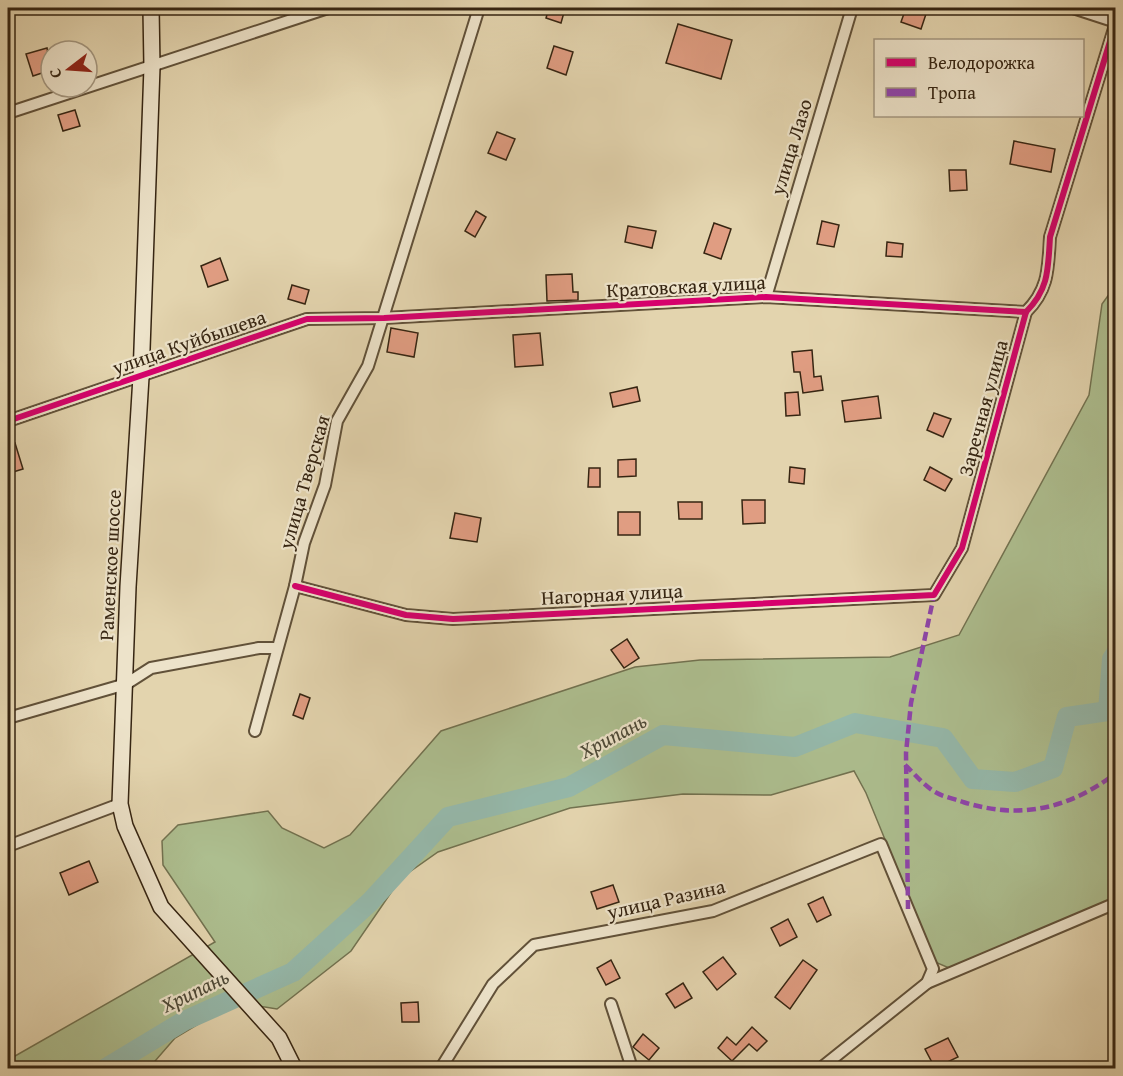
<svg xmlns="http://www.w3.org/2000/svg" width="1123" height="1076" viewBox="0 0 1123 1076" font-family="'Gentium Book Plus',serif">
<rect width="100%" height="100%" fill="#e3d4ae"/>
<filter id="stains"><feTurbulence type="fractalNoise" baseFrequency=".00333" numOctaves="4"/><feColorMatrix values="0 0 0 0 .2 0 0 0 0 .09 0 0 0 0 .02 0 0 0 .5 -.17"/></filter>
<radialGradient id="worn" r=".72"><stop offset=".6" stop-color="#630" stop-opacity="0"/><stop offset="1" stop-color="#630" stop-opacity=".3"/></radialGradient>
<polygon fill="#adbe8f" stroke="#727250" stroke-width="1.5" points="1115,286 1115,899 949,968 935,962 866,793 854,771 771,795 683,794 570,808 438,852 401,878 351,951 277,1009 235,1002 175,1038 149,1068 8,1068 8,1060 215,942 163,865 162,841 178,825 268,811 282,828 324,848 350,835 441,731 635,667 700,660 890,657 959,635 1089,395 1102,304"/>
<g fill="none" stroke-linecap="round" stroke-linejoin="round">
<polyline stroke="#95b8aa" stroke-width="20" points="106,1068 184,1021 293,972 370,902 448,817 569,787 663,735 795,747 855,723 943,738 973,779 1015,782 1053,768 1067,717 1108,711 1112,659 1116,653"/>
</g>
<g fill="#e09d82" stroke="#362512" stroke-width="1.5">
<polygon points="549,8 565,9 561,23 546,18"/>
<polygon points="906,8 928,8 921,29 901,22"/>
<polygon points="678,24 732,40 721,79 666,63"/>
<polygon points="554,46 573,52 566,75 547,68"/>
<polygon points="47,48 51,70 33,76 26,54"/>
<polygon points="75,110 80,126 63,131 58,115"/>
<polygon points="497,132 515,139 506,160 488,153"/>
<polygon points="1014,141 1055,149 1051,172 1010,164"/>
<polygon points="949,170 966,170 967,190 950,191"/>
<polygon points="476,211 486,217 475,237 465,231"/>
<polygon points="822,221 839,225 834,247 817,244"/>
<polygon points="714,223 731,229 721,259 704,253"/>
<polygon points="628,226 656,231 652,248 625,242"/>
<polygon points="887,242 903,244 902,257 886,256"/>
<polygon points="220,258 228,280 208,287 201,266"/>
<polygon points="572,274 573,292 578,292 578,300 547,301 546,275"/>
<polygon points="292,285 309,290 305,304 288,299"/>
<polygon points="391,328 418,333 414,357 387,352"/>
<polygon points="540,333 543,365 515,367 513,335"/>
<polygon points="812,350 814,377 821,376 823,390 803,393 800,372 794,372 792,352"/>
<polygon points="637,387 640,401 613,407 610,393"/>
<polygon points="798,392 800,415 786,416 785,393"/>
<polygon points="878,396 881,418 845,422 842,401"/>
<polygon points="934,413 951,419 943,437 927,430"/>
<polygon points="15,443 23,469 13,472 8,445"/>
<polygon points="636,459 636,476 618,477 618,460"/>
<polygon points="790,467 805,469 804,484 789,482"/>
<polygon points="930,467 952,479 945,491 924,480"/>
<polygon points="589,468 600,468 600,487 588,487"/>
<polygon points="742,500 765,500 765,523 743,524"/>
<polygon points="678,502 702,502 702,519 679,519"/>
<rect x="618" y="512" width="22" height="23"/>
<polygon points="455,513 481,518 477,542 450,538"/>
<polygon points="627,639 639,658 624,668 611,650"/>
<polygon points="300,694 310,698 303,719 293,715"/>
<polygon points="89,861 98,882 69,895 60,873"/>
<polygon points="613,885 619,902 597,909 591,892"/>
<polygon points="823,897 831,915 817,922 808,904"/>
<polygon points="788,919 797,937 780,946 771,928"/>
<polygon points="723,957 736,974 717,990 703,972"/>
<polygon points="611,960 620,978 606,985 597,968"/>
<polygon points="803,960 817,970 790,1009 775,997"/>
<polygon points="683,983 692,998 675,1008 666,994"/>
<polygon points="418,1002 419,1022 402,1022 401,1003"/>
<polygon points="752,1027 767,1041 757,1051 749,1044 732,1061 718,1048 727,1037 736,1045"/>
<polygon points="643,1034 659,1048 649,1060 633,1047"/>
<polygon points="948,1038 958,1057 935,1068 925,1049"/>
</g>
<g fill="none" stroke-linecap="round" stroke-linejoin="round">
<defs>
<g id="minor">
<polyline points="1073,8 1116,22"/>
<polyline points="8,113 328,8"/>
<polyline points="766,297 852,8"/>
<polyline points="8,421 307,319 384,318 766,297 1026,312"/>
<path d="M295 586 406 615 453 619 934 595 962 548 1026 312C1049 289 1048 269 1050 237L1116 22"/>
<polyline points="8,718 126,684 151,668 259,648 277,648"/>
<polyline points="255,731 295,586 304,543 325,485 337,421 368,366 479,8"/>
<polyline points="8,846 120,804"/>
<polyline points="927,983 1116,903"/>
<polyline points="611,1004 632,1068"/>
<polyline points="441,1068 493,984 534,945 713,911 881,844 933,969 927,983 821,1068"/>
</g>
<polyline id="secondary" points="151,8 152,67 141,377 128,587 120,804 125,826 161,907 279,1038 294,1068"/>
</defs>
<use href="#minor" stroke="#615139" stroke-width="14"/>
<use href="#secondary" stroke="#362512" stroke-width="18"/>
<use href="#minor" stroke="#ede3ca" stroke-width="10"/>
<use href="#secondary" stroke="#ede3ca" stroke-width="15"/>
<g stroke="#8e44ad" stroke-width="4.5" stroke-dasharray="9 4.5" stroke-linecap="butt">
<path d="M905 765C915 774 925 787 937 793 944 797 955 799 963 802 1020 820 1069 809 1116 773"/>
<polyline points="908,909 906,753 911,703 934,595"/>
</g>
<defs>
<g id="cycleway">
<polyline points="8,421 307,319 384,318 766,297 1026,312"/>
<path d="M295 586 406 615 453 619 934 595 962 548 1026 312C1049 289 1048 269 1050 237L1116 22"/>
</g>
</defs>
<use href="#cycleway" stroke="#ede3ca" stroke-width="10"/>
<use href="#cycleway" stroke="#d6006c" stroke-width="6"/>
</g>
<g text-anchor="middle" stroke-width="4.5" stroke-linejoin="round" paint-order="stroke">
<g font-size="20" fill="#362512" stroke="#ede3ca">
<text transform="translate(791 147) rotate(-73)" y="7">улица Лазо</text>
<text transform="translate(686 286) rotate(-3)" y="7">Кратовская улица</text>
<text transform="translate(189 342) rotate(-19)" y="7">улица Куйбышева</text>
<text transform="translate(983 408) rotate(-75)" y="7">Заречная улица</text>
<text transform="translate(304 482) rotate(-74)" y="7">улица Тверская</text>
<text transform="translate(110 565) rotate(-87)" y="7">Раменское шоссе</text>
<text transform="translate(612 594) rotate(-3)" y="7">Нагорная улица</text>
<text transform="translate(666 899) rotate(-13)" y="7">улица Разина</text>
</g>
<g font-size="21" font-style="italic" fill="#4e4a38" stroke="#ede3ca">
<text transform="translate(613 736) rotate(-28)" y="7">Хрипань</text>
<text transform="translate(195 991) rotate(-26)" y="7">Хрипань</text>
</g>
</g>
<rect width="1123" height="1076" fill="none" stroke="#e3d4ae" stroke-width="30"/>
<rect x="9" y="9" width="1105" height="1058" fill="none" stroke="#362512" stroke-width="3"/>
<rect x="15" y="15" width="1093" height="1046" fill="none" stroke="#362512" stroke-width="1.5"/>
<rect x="874" y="39" width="210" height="78" fill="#ede3ca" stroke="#a49780" stroke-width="1.5"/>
<rect x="886" y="58" width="30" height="9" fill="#d6006c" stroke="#a49780" stroke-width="1.5"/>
<text x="928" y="69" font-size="18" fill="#362512">Велодорожка</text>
<rect x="886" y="88" width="30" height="9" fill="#8e44ad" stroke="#a49780" stroke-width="1.5"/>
<text x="928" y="99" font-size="18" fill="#362512">Тропа</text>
<g transform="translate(69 69) rotate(253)"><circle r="28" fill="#ede3ca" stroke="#a49780" stroke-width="1.5"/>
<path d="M0-4.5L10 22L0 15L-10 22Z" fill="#8f2418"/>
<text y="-9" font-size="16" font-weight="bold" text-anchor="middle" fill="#362512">С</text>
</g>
<rect width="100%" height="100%" filter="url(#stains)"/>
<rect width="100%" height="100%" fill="url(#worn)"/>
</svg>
